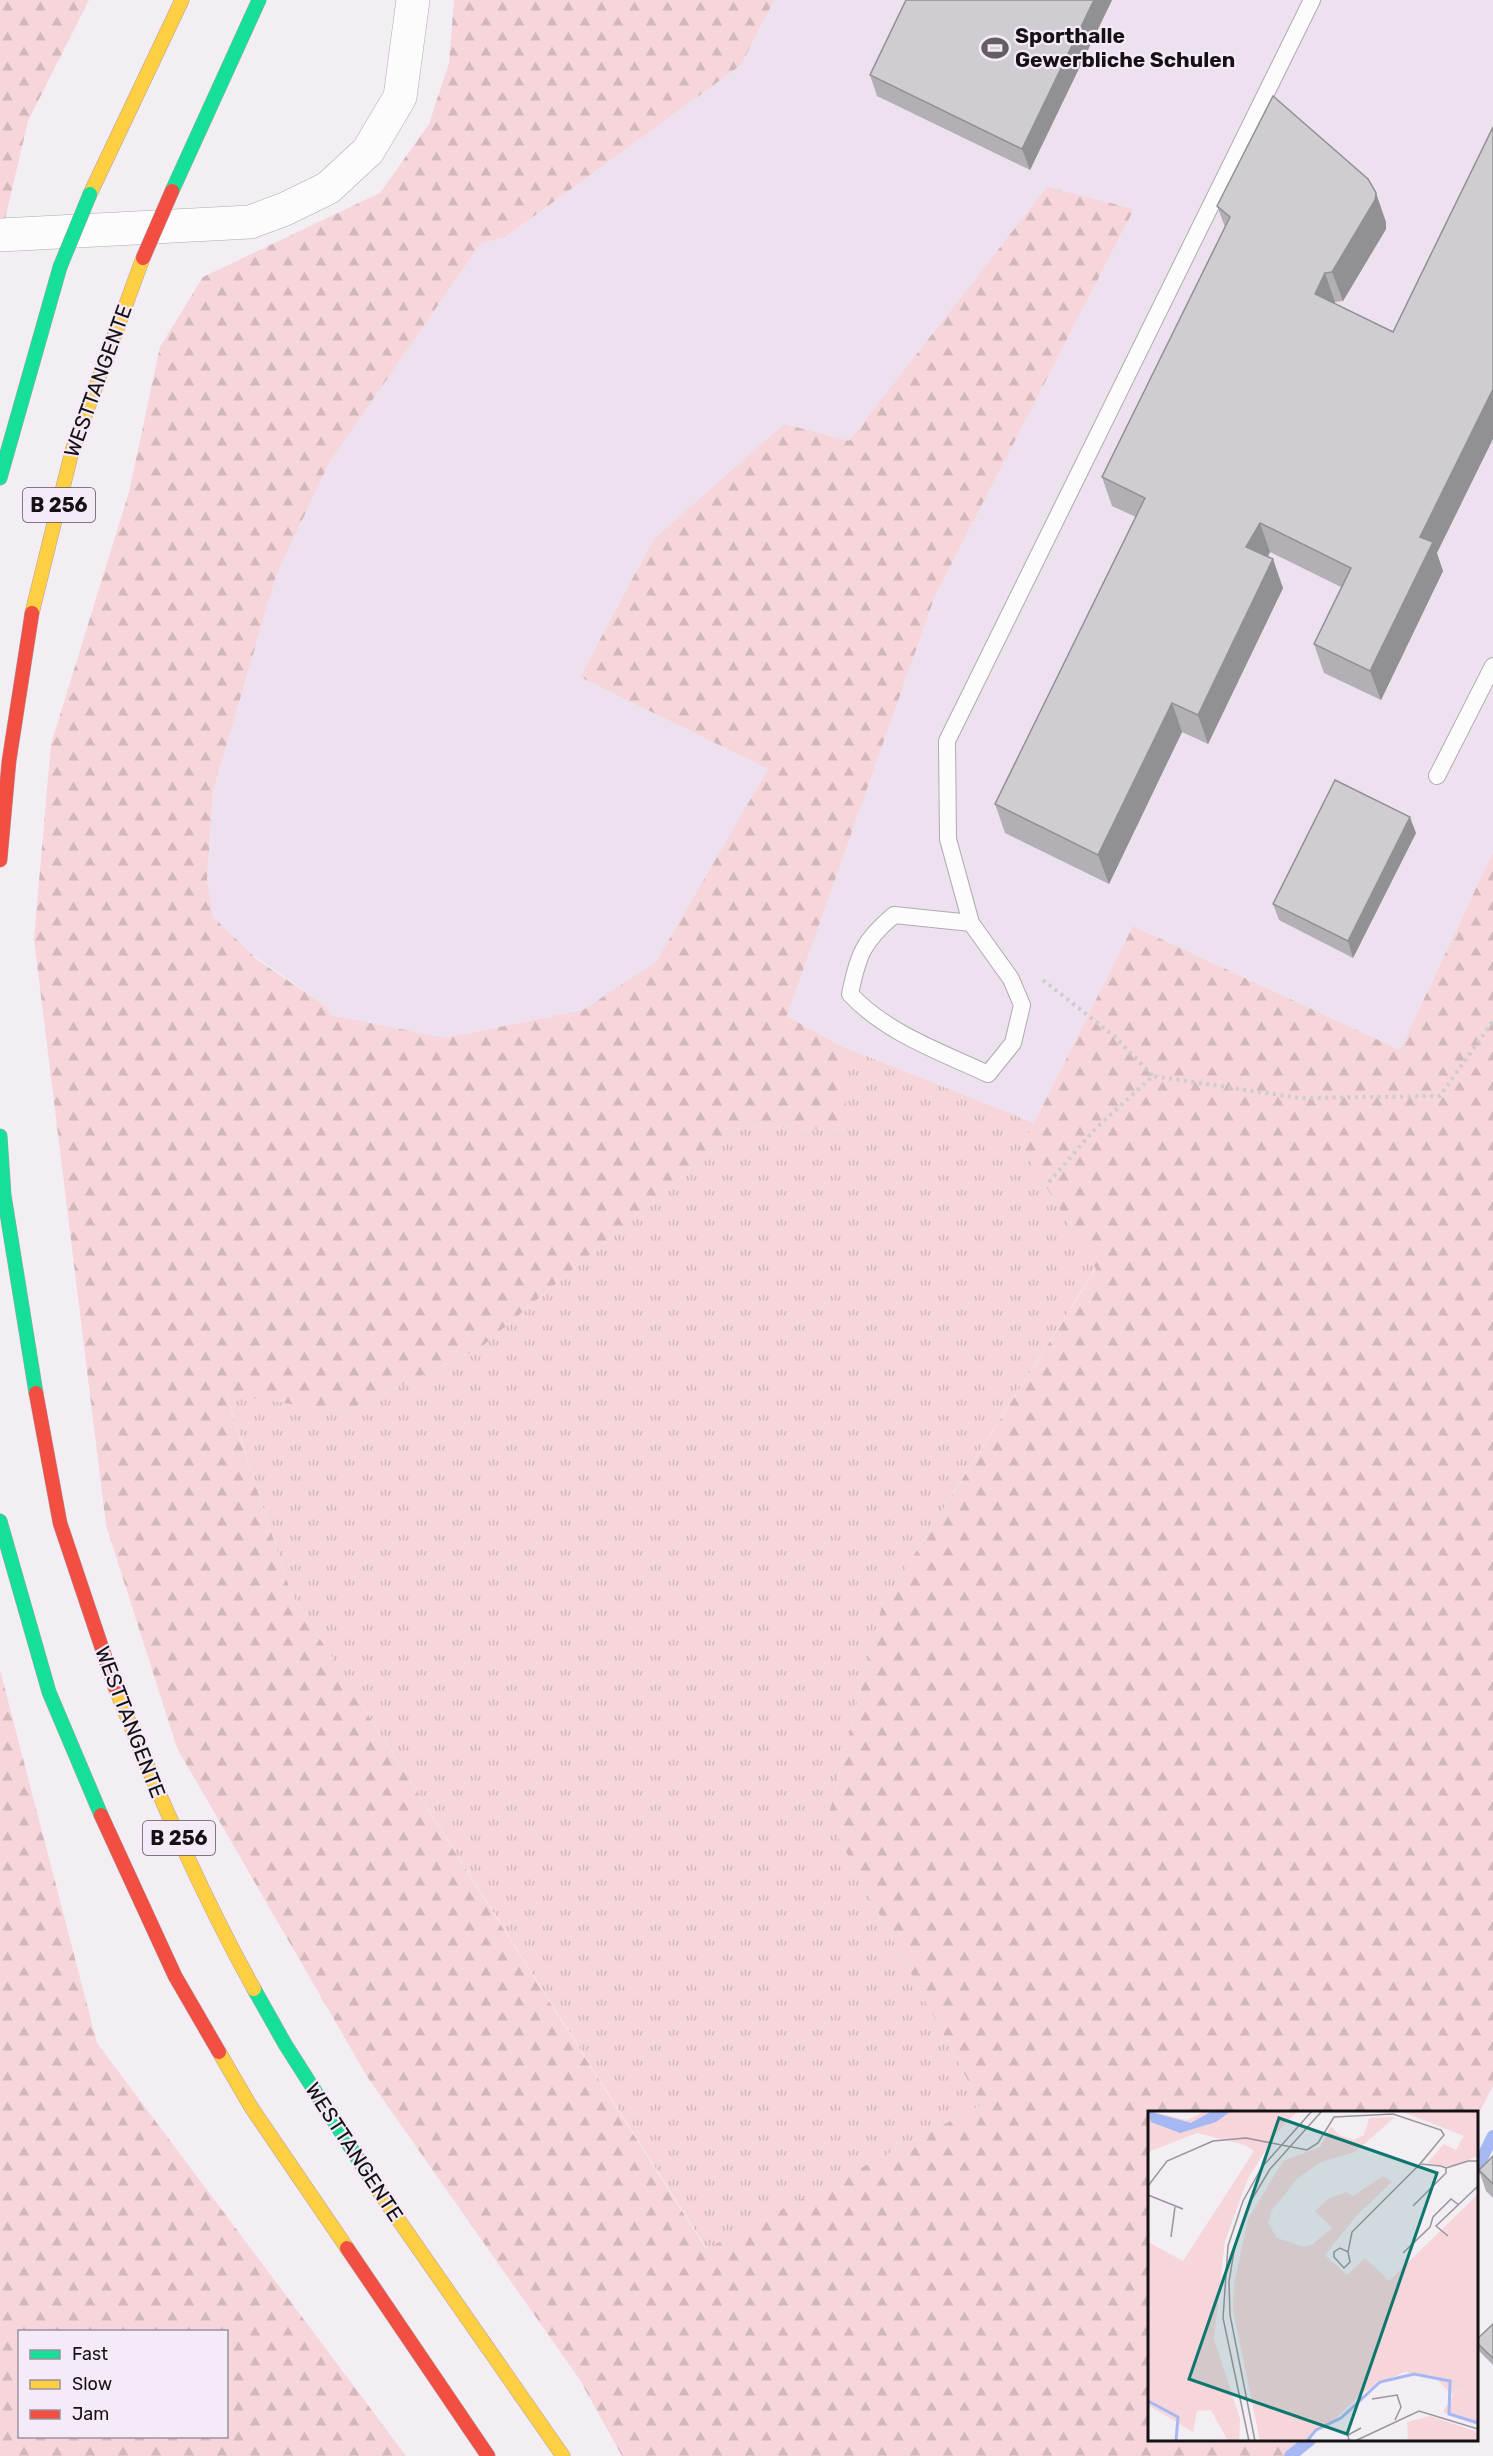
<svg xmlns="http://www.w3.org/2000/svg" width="1493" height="2456" viewBox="0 0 1493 2456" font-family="Rubik,sans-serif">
<defs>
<pattern id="grass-tufts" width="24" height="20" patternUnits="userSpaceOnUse" patternTransform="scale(1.5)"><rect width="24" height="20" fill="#f6d6db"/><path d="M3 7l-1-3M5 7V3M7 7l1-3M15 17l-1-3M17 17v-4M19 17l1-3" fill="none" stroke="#d2b7bb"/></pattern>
<pattern id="forest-firs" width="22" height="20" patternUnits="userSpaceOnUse" patternTransform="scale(1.5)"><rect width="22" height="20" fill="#f6d6db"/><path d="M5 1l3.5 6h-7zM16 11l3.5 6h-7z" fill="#d2b7bb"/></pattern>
</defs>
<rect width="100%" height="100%" fill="#f3edf4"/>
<polygon fill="#ede1ef" points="774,0 1493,0 1493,852 1400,1050 1133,926 1034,1123 841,1046 787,1016 935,596 1134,209 1047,188 849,441 653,540 580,677 768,769 656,963 583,1010 445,1038 331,1015 327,1007 238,944 213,917 207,879 213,791 276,576 329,463 481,243 504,238 741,65"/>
<polygon fill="url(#grass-tufts)" points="841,1046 1034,1123 1022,1147 1096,1268 882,1605 828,1818 981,2105 707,2249 291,1593 226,1393 343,1412 479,1349 741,1126 847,1130"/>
<g fill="url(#forest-firs)" fill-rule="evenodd">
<polygon points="0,0 89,0 28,121 0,241"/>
<polygon points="454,0 774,0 741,65 504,238 481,243 329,463 276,576 213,791 207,879 213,917 259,961 327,1007 331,1015 445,1038 583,1010 656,962 768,769 580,677 653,540 784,424 849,441 1047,187 1134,209 935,596 787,1016 841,1046 848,1130 741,1126 479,1349 343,1412 226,1394 291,1593 706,2249 981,2105 828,1818 882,1605 1096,1269 1022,1147 1133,926 1400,1050 1493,852 1493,2086 1477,2117 1476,2112 1150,2112 1150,2440 1309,2440 1301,2456 622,2456 580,2380 368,2078 177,1748 106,1525 34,939 51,744 129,492 160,347 203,277 380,193 429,124 449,63"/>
<path d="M0 1670 97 2043 406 2456H0ZM20 2332H226V2436H20Z"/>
</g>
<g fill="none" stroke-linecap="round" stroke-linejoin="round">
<g stroke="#a5b8f3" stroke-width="12">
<polyline points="1476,2170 1493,2136"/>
<polyline points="1290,2456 1310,2440"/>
</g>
<defs>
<g id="lane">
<polyline points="1437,776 1493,666"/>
<path d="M971 923 894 915C863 941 858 955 850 994 886 1033 941 1052 988 1074L1013 1043 1022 1005 1011 979 971 923 948 839 947 741 1312 0"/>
</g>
<polyline id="street" points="0,235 250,222 285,209 328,188 368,151 400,97 413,0"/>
<g id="fast">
<polyline points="172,191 259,0"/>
<polyline points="0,478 60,267"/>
<polyline points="0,1136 4,1195 36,1393"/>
<polyline points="0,1521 49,1692 101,1815"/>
<polyline points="254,1989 285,2044 377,2189"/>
</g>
<g id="slow">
<polyline points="90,194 182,0"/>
<polyline points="32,613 72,451 143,258"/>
<path d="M115 1687C156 1790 200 1892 254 1989"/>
<polyline points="219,2052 251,2107 347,2248"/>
<polyline points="377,2189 563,2456"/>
</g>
<g id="jam">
<polyline points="0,860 9,761 32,613"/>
<polyline points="36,1393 60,1523 115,1687"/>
<polyline points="101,1815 175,1976 219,2052"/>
<polyline points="347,2248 488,2456"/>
</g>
</defs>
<use href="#lane" stroke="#afaaaf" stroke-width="18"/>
<use href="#street" stroke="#afaaaf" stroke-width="34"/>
<use href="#fast" stroke="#ad9fa8" stroke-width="15"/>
<use href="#slow" stroke="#ad9fa8" stroke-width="15"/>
<use href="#jam" stroke="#ad9fa8" stroke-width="15"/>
<g stroke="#cecccf" stroke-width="4" stroke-dasharray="3 4.5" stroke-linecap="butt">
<polyline points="1043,980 1114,1036 1153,1076"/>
<polyline points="1049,1182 1096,1128 1153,1076 1300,1098 1440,1096 1493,1021"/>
</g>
<use href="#lane" stroke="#fdfcfd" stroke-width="16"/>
<use href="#street" stroke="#fdfcfd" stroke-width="33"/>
<use href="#fast" stroke="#16e098" stroke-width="14"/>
<use href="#slow" stroke="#ffcf43" stroke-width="14"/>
<use href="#jam" stroke="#f24e42" stroke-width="14"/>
<defs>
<polyline id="fast-bridge" points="60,267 90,194"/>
<polyline id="jam-bridge" points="143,258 172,191"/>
</defs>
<use href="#fast-bridge" stroke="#ad9fa8" stroke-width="15" stroke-linecap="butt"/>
<use href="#jam-bridge" stroke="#ad9fa8" stroke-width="15" stroke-linecap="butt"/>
<use href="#fast-bridge" stroke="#16e098" stroke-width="14"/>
<use href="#jam-bridge" stroke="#f24e42" stroke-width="14"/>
</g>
<g fill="#b2b0b5">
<polygon points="906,0 1112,0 1030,170 877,96 870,75"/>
<polygon points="1217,206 1386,222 1386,229 1343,301 1335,302 1335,303 1443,571 1381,700 1324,673 1314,644 1341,587 1270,552 1268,557 1283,588 1208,744 1182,732 1109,884 1005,833 995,804 1136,517 1112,506 1102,477 1225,227"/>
<polygon points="1416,833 1353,958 1279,920 1273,904"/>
<polygon points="1493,2156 1493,2198 1486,2191 1479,2170"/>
<polygon points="1493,2324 1493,2365 1480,2352 1476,2343"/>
</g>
<g fill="#919093">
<polygon points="1094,0 1112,0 1030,170 1022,149"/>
<polygon points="1376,193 1386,222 1386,229 1343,301 1332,272"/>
<polygon points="1325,273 1335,302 1326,323 1315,294"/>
<polygon points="1493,389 1493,439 1437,553 1443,571 1381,700 1370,671 1420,537"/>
<polygon points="1260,523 1270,552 1257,576 1246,547"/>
<polygon points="1273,559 1283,588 1208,744 1198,715"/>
<polygon points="1172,703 1182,732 1109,884 1098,855"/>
<polygon points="1410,817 1416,833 1353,958 1348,941"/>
</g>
<g fill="#cfcdd2" stroke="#919093" stroke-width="1.5">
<polygon points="906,0 1094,0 1022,149 870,75"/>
<polygon points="1273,96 1368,179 1376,193 1375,200 1332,272 1325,273 1315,294 1393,332 1493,127 1493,389 1420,537 1433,542 1370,671 1314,644 1351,568 1260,523 1246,547 1273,559 1198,715 1172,703 1098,855 995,804 1145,498 1102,477 1230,217 1217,206"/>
<polygon points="1335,780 1410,817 1348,941 1273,904"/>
<polygon points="1493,2156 1493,2184 1479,2170"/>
<polygon points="1493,2324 1493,2358 1476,2342 1476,2340"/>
</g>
<defs>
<symbol id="stadium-bare" viewBox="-9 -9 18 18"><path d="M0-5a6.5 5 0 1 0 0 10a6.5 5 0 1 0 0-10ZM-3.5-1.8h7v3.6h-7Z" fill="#635e63" stroke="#f5eaf7" stroke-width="2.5" paint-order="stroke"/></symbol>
</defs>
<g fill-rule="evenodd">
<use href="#stadium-bare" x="976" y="29" width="38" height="38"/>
</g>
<g text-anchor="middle" stroke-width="4.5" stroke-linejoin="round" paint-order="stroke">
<g fill="#f5eaf7" stroke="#585259" stroke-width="1.5">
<rect x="23" y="488" width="72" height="34" rx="4.5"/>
<rect x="143" y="1821" width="72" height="34" rx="4.5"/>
</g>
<g font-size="20" font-weight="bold" fill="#151115">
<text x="59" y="512">B 256</text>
<text x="179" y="1845">B 256</text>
</g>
<g font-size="21" font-weight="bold" fill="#151115" stroke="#f5eaf7" text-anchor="start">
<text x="1015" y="43">Sporthalle<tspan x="1015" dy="24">Gewerbliche Schulen</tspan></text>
</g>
<g font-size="21" fill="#151115" stroke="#f5eaf7">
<text transform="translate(98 381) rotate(-70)" y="7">WESTTANGENTE</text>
<text transform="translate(130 1722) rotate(69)" y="7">WESTTANGENTE</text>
<text transform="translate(354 2152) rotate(57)" y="7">WESTTANGENTE</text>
</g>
</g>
<g transform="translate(1148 2111)">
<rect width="330" height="330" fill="#f3edf4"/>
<path d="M182 149 199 164 201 182 166 210 158 267 123 272 103 187 104 164 115 170 132 168 168 154 179 158ZM308 279 330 284V314L295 301ZM282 305 330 321V330H260L259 311Z" fill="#f6d6db"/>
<path d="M0 0 39 9 58 0H150L129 21 100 67 77 130 66 228 92 308 91 330H80L63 299 49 300 45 321 0 294V131L35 150 106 40 97 34 49 22 0 41ZM253 0H330V45L304 56 279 52 296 33 308 39 316 25ZM247 6 207 41 173 51 149 68 124 99 120 112 129 127 156 136 165 133 184 117 167 100 180 88 198 81 205 85 235 65 244 71 208 105 177 144 182 149 179 158 168 154 132 168 115 170 104 164 103 187 123 272 158 267 152 231 166 210 201 182 197 166 217 147 241 170 330 83V284L308 279 304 284 286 265 256 261 214 282 178 317 167 320 160 330H112L85 199 86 173 100 108 135 50 172 36 183 15 191 24 206 29 216 24 221 7Z" fill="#f6d6db"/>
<path d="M0 0 43 12 64 0H83L68 11 32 22 3 11Z" fill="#a5b8f3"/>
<path fill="none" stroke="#a5b8f3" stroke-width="3" d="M0 290 30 306 28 330M159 330 168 319 193 307 232 271 266 263 302 270 301 303 330 312"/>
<path fill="none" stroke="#9a959b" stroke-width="1.5" d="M298 57 320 50H330M0 75 19 50 65 30 98 27 159 39 170 32 186 6 245 3 293 19 296 24 272 53 293 55 298 57V62L265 95M0 84 35 98M300 125 288 115 330 75M23 126 27 96M200 141 202 151 196 157 186 146V141L192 137 200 141 204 121 272 53M255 142 282 116 285 106 303 88 311 94M224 288 249 284 253 296 247 309M101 330 75 207 80 135 95 90 114 56 164 0M107 330 82 204 81 171 87 134 104 88 122 58 174 0M201 330 200 324 213 317M207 330 271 300 330 318"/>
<path fill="#0f766e" fill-opacity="0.15" stroke="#0f766e" stroke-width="3" d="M131 7 289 62 199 323 41 268Z"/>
<rect width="330" height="330" fill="none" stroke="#151115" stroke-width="3"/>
</g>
<rect x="18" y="2330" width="210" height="108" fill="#f5eaf7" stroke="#9b939d" stroke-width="1.5"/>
<rect x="30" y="2350" width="30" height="9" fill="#16e098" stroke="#9b939d" stroke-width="1.5"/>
<text x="72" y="2360" font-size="18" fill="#151115">Fast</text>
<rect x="30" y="2380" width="30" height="9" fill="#ffcf43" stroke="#9b939d" stroke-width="1.5"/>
<text x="72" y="2390" font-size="18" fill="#151115">Slow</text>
<rect x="30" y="2410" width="30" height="9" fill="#f24e42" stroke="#9b939d" stroke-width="1.5"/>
<text x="72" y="2420" font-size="18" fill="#151115">Jam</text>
</svg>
